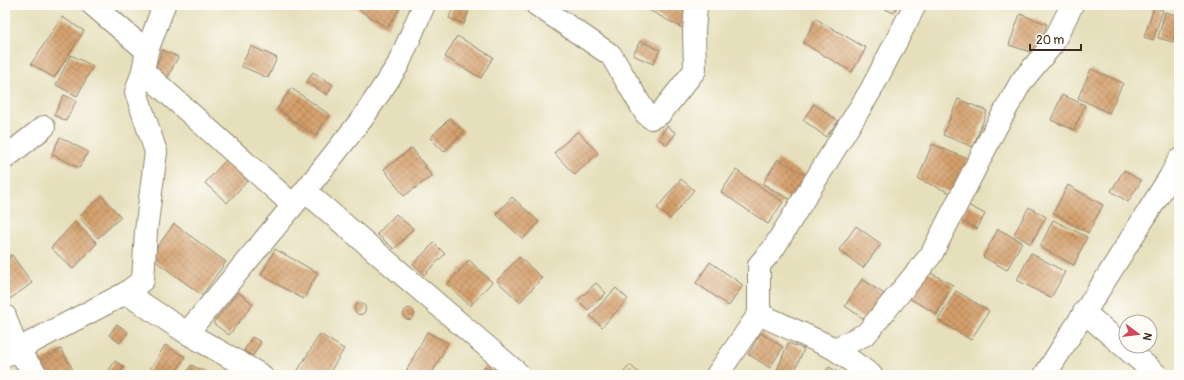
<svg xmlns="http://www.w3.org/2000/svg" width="1184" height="380" viewBox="0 0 1184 380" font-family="Pangolin,sans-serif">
<defs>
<pattern id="building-cross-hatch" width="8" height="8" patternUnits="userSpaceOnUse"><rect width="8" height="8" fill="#d49f6a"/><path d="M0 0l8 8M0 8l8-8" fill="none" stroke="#ad8257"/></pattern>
</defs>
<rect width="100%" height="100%" fill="#fdfcf7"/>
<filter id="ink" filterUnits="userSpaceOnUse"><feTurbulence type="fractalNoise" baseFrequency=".025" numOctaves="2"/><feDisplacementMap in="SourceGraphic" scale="8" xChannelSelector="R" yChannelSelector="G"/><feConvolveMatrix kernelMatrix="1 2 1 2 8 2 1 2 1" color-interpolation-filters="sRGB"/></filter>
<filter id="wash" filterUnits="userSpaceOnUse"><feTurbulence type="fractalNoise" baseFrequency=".012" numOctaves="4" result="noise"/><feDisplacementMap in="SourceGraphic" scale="16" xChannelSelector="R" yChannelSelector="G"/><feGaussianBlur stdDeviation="0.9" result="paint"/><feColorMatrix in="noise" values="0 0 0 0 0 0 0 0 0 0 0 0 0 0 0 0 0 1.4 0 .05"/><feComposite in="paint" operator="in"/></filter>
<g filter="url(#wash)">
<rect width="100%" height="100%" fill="#e6dfbb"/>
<g id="blocks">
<g fill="url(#building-cross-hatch)">
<polygon points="352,5 402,5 387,28"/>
<polygon points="454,5 469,10 464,24 449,18"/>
<polygon points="649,5 672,5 689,15 682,28 647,9"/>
<polygon points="876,5 897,5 894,13"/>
<polygon points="1154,7 1163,10 1153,40 1144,37"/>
<polygon points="1165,12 1179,16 1179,21 1173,42 1158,38"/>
<polygon points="1020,14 1047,24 1036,54 1009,45"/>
<polygon points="62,17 84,31 54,78 31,64"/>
<polygon points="816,19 866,48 852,72 803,43"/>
<polygon points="457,36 493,57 481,78 445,57"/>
<polygon points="640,41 660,50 653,64 633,55"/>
<polygon points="251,46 277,58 268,78 241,66"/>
<polygon points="163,50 178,57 167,79 153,72"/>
<polygon points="71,55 93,66 77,96 56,85"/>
<polygon points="1091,69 1123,83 1109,113 1078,98"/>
<polygon points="313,72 333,85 327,95 307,82"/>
<polygon points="291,88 330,115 315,136 277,109"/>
<polygon points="64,95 76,101 66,121 54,115"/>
<polygon points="1062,95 1085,105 1074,130 1051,120"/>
<polygon points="958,99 987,111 973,147 943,135"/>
<polygon points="814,104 838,121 826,137 803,120"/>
<polygon points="450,118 464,131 444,152 430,138"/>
<polygon points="667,126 676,133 667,145 658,138"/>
<polygon points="578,131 598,153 575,175 554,153"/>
<polygon points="60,137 88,152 79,168 52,154"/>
<polygon points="932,144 968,159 953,194 918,179"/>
<polygon points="412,148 432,176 404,196 384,169"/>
<polygon points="227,159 249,179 227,203 205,183"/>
<polygon points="778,159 807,176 793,201 763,184"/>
<polygon points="736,170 783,202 768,224 721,192"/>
<polygon points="1124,170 1141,181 1128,202 1111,191"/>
<polygon points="681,179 694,190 670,219 657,208"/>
<polygon points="1068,185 1103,205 1088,233 1053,213"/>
<polygon points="102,196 121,217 98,238 79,217"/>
<polygon points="512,197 539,222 523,239 496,214"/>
<polygon points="968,205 985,214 977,229 960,220"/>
<polygon points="1029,207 1046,217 1031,244 1014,234"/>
<polygon points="396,214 413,229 394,249 377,234"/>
<polygon points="1053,220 1087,237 1074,265 1040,247"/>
<polygon points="75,222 97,243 73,269 51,248"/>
<polygon points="174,224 226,262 202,295 150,257"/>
<polygon points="856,226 881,244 863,268 839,250"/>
<polygon points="998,229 1022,242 1007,270 983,257"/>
<polygon points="434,243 445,254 424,275 413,264"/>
<polygon points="275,249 318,273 303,299 261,275"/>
<polygon points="1031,253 1065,272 1051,298 1017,280"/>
<polygon points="12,255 32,283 10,299 5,293 5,260"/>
<polygon points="519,257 542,278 520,302 497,281"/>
<polygon points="469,260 492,282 470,306 447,284"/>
<polygon points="710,262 743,285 729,306 696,283"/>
<polygon points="925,270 953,285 937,314 909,298"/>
<polygon points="862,279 884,294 867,321 845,306"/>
<polygon points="596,283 606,293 588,310 578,300"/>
<polygon points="616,288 628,299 602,327 590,316"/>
<polygon points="956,291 989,311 971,340 938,320"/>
<polygon points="238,292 253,304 229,335 213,323"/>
<circle cx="360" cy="309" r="5.5"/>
<circle cx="409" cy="314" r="5.5"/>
<polygon points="117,324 128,332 120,343 109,335"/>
<polygon points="427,332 448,343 431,375 404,375"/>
<polygon points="761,333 783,347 770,368 748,354"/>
<polygon points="320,334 344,349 328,375 295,375"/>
<polygon points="252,337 261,342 253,356 244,351"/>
<polygon points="788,343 804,349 793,375 775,375"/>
<polygon points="165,345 185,357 174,375 151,375 148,373"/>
<polygon points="61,349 76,375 45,375 38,362"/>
<polygon points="115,361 124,367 119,375 106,375"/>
<polygon points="191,365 213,375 186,375"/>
<polygon points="630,365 641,375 621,375"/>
<polygon points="485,366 500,375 479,375"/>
<polygon points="829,367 843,375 825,375"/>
</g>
</g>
</g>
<g filter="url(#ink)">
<use href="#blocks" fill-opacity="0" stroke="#90846c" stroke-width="1"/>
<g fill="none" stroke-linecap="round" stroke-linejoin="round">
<defs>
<g id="minor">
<polyline points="93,5 147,51 143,71 293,205"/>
<polyline points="537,5 611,55 646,114 651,118 660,114 695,70 694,32 696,5"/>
<polyline points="147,51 164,5"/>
<polyline points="5,158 44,127"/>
<polyline points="305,191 520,375"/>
<polyline points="126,293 143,280 146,231 156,152 136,92 143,71"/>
<polyline points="1084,312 1157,375"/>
<polyline points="759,314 835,349 871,375"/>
<polyline points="5,316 17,350 37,375"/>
<polyline points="187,333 261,375"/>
<polyline points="835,349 866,334 931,255 995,129 1021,82 1052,45 1072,5"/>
<polyline points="5,356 126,293 187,333 305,191 362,119 398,65 424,5"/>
<polyline points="717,375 759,314 759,265 773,249 871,90 915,5"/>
<polyline points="1045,375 1170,177 1179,160"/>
</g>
</defs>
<use href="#minor" stroke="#90846c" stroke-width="24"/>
<use href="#minor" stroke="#fff" stroke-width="22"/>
</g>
</g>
<rect width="1184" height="380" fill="none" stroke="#fdfcf7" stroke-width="20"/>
<g transform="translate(1138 334) rotate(105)"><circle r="19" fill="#fdfcf7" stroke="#afa8a0"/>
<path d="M0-3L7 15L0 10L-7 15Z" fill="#d1495b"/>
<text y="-6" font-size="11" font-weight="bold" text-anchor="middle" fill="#3b2a1e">N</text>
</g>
<path d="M1030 44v6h51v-6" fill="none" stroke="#3b2a1e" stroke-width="2"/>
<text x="1036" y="44" font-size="12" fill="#3b2a1e" stroke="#fdfcf7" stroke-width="3" paint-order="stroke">20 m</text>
</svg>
